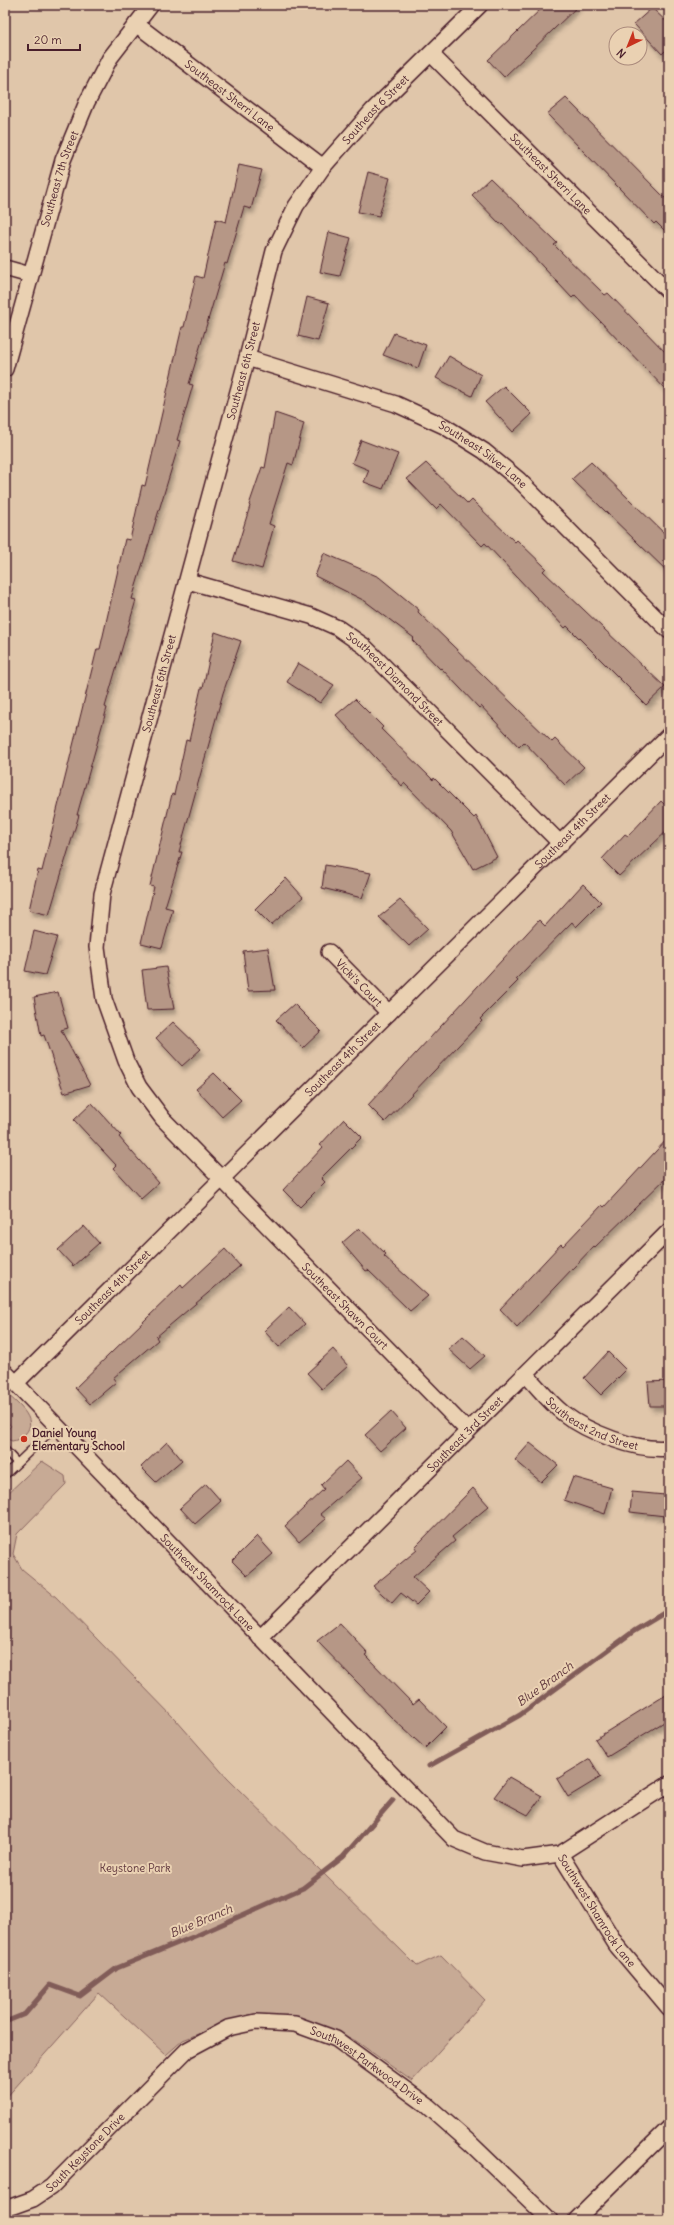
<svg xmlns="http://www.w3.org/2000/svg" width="674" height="2225" viewBox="0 0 674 2225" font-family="Delius,sans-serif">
<defs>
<filter id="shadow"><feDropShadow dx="2.5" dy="4.5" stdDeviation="2" flood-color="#0004"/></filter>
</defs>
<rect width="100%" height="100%" fill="#e0c6aa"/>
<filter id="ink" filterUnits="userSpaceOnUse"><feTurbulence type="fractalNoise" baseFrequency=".025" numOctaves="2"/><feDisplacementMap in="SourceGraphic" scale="8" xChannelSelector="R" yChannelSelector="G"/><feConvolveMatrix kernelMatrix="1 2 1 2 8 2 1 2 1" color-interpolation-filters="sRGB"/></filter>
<g filter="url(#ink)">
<g fill="#c7aa95" stroke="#886460">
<path d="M5 1392C15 1402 40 1419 25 1434 21 1438 18 1440 12 1441L5 1438V1432L11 1426 5 1419Z"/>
<polygon points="42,1461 65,1476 66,1484 17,1534 13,1554 22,1569 56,1597 176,1720 227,1778 417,1966 441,1955 485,2000 412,2081 356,2041 333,2030 225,2023 183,2040 166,2055 99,1993 5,2099 5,1496"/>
</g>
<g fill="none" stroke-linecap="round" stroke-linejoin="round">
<g stroke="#815c59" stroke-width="5">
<polyline points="429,1766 520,1715 634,1631 669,1610"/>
<polyline points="5,2022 25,2014 50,1985 80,1996 117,1968 200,1934 303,1888 343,1857 393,1800"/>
</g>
</g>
<g fill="#b69786" stroke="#4a1f2b" filter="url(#shadow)">
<polygon points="545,5 579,5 504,77 488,60"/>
<polygon points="652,8 669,24 669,47 662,54 634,24"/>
<polygon points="566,98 669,202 669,235 656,222 654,224 547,114"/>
<polygon points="239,165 262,170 251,209 244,207 227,264 225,263 189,384 193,385 177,440 180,441 132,599 136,600 105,707 107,708 77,815 79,815 49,915 29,910 38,870 42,871 97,649 100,649 125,539 130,540 142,485 145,486 182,327 184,327 196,276 203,278 216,219 226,222"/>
<polygon points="368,172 390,178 379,216 358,212"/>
<polygon points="490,178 557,243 554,245 605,295 608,293 669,356 669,393 575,295 572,298 502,223 500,224 472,195"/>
<polygon points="329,232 351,238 340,276 320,272"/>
<polygon points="307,297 329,303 318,341 298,336"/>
<polygon points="394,333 426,345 418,368 383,355"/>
<polygon points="449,356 481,375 472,396 436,378"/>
<polygon points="504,386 532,414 513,432 485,402"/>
<polygon points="275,413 304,423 293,465 288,463 269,524 274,526 262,569 233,561 250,506 249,505 262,467 265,468"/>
<polygon points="361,440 398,454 383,489 364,482 369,470 352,463"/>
<polygon points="591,462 669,538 669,573 572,479"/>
<polygon points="426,463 468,504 472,500 515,542 517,540 546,568 543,571 665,687 646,705 567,626 565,628 485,543 482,546 441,504 436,509 407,479"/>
<polygon points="324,553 379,577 419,610 418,612 552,742 555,739 584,767 565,785 524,742 519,747 481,706 479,708 441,668 440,669 412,640 414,638 365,601 315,576"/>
<polygon points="215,632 241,641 223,693 179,852 182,852 165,907 173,909 162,948 141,943 154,887 150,886 172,794 174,795 186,740 189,741 201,688 203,688"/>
<polygon points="298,663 334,685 320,703 287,682"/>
<polygon points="355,699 383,727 381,729 433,780 434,778 474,818 476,816 497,857 473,869 451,831 404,783 402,786 336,715"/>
<polygon points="661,801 669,809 669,829 619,876 602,859 625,834 628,836"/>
<polygon points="325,865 371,873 362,898 322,888"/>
<polygon points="286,878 303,897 271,925 255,909"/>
<polygon points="583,884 601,902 576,927 572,922 516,979 518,981 480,1019 482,1021 385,1122 368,1105 539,920 545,926"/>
<polygon points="400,900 428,929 409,946 379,917"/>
<polygon points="34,931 57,937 45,975 25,971"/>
<polygon points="268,948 275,990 248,991 243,951"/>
<polygon points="166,967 174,1009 147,1010 142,970"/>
<polygon points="58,992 68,1028 61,1030 90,1085 64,1093 44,1035 41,1036 34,997"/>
<polygon points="294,1004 321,1031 303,1048 276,1020"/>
<polygon points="173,1022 201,1049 182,1066 156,1038"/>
<polygon points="214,1073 241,1100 222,1117 196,1089"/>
<polygon points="92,1103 121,1135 119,1137 159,1183 141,1199 113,1168 116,1165 74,1120"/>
<polygon points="344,1119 362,1137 321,1178 325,1182 300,1207 283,1190 323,1147 320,1145"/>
<polygon points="669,1137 669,1175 595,1247 594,1246 517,1327 500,1309 561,1244 563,1246 602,1205 604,1207"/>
<polygon points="84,1226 99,1243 73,1266 58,1250"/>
<polygon points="359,1228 386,1254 384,1256 428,1296 410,1311 368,1270 366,1271 342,1243"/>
<polygon points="225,1249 240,1266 156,1337 158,1340 113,1378 116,1382 90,1404 75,1388 181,1285 183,1288"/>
<polygon points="289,1307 305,1324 279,1347 264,1331"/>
<polygon points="463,1336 485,1356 470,1369 448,1349"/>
<polygon points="333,1349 348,1366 322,1389 307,1373"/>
<polygon points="608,1352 626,1370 601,1395 584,1378"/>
<polygon points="669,1381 669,1406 650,1406 648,1382"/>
<polygon points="391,1411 406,1428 380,1451 365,1435"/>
<polygon points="167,1442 182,1460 156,1482 141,1467"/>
<polygon points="530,1443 558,1465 541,1482 515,1460"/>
<polygon points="346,1461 362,1478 320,1514 326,1519 299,1542 285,1526 324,1489 321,1485"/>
<polygon points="573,1477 612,1488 605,1514 564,1500"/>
<polygon points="206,1484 221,1501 195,1524 180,1508"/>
<polygon points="473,1488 489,1506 452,1537 455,1541 413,1577 429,1592 416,1605 401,1593 392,1603 373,1586 417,1550 415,1547"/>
<polygon points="632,1492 665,1495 665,1516 630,1512"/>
<polygon points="257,1536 273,1554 247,1576 232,1561"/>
<polygon points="340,1623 368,1653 365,1655 413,1704 419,1699 446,1727 425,1748 393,1719 317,1641"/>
<polygon points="669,1693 669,1719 607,1757 595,1739"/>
<polygon points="590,1759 601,1777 568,1797 557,1779"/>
<polygon points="509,1777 542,1796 528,1815 494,1797"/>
</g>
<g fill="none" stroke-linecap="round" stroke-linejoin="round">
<defs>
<g id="service">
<polyline points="5,1450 17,1463"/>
<polyline points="5,1475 56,1426"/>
</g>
<g id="minor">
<path id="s1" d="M136 24 323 167"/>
<path id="s2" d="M432 55 669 292"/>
<polyline points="5,268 30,275"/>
<path id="s3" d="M247 358 396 404 444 426 484 451 519 480 669 631"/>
<path id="s4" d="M5 369 63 160 87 102 110 58 151 5"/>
<path id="s5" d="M188 581 311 616 338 628 364 646 561 844"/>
<path id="s6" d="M329 952 389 1013"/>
<path id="s7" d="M5 1372 454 1839 485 1852 523 1859 560 1854 617 1946 669 2008"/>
<path id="s8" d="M526 1375C538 1387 549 1402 563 1413 587 1432 637 1452 669 1448"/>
<path id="s9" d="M16 1383 669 735"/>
<path id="s10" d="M468 1431 163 1119 139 1087 126 1061 104 999 97 947 102 894 247 358 274 251 296 206 323 167 373 110 480 5"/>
<path id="s11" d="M260 1638 669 1231"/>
<polyline points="560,1854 669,1784"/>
<path id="s12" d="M5 2209 33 2199 51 2187 187 2050 228 2028 256 2022 295 2024 336 2039 428 2106 470 2143 550 2220"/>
<polyline points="576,2220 669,2128"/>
</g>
</defs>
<use href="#service" stroke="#4a1f2b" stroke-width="10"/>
<use href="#minor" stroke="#4a1f2b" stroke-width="18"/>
<use href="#service" stroke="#ead1b2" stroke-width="7"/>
<use href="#minor" stroke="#ead1b2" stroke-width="15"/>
</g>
</g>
<circle fill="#c8321e" stroke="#ead1b2" stroke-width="1.5" cx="24" cy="1439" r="4"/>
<g text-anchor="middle" stroke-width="4" stroke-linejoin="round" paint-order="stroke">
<g font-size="11" fill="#4a1f2b" stroke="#ead1b2">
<text dy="4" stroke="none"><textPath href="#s1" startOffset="118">Southeast Sherri Lane</textPath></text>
<text dy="4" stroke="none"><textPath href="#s10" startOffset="1518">Southeast 6 Street</textPath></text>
<text dy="4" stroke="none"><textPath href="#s2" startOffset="168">Southeast Sherri Lane</textPath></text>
<text dy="4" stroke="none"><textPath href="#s4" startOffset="198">Southeast 7th Street</textPath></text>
<text dy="4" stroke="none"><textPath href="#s10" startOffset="1219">Southeast 6th Street</textPath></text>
<text dy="4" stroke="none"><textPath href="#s3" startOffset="257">Southeast Silver Lane</textPath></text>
<text dy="4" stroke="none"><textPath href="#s5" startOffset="234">Southeast Diamond Street</textPath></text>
<text dy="4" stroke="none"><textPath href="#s10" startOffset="895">Southeast 6th Street</textPath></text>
<text dy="4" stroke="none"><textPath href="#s9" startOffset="784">Southeast 4th Street</textPath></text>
<text dy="4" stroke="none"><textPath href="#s6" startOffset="43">Vicki's Court</textPath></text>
<text dy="4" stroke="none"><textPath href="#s9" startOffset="460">Southeast 4th Street</textPath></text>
<text dy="4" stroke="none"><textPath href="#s9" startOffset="136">Southeast 4th Street</textPath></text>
<text transform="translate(345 1306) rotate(45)" y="4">Southeast Shawn Court</text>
<text dy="4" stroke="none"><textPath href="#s8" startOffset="84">Southeast 2nd Street</textPath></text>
<text dy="4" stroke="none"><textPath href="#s11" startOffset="289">Southeast 3rd Street</textPath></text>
<text dy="4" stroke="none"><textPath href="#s7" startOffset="292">Southeast Shamrock Lane</textPath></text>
<text dy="4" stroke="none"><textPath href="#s7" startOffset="825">Southwest Shamrock Lane</textPath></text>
<text dy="4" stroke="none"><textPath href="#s12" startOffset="442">Southwest Parkwood Drive</textPath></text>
<text dy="4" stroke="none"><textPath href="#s12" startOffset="100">South Keystone Drive</textPath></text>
</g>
<g font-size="11" font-weight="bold" fill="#4a1f2b" stroke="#ead1b2" text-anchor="start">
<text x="32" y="1437">Daniel Young<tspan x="32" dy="13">Elementary School</tspan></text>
</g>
<g font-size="11" fill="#5d343b" stroke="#ead1b2">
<text x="135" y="1872">Keystone Park</text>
</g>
<g font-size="12" font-style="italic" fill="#61383e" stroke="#ead1b2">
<text transform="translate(545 1684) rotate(-36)" y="4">Blue Branch</text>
<text transform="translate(201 1921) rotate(-23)" y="4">Blue Branch</text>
</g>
</g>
<rect width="674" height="2225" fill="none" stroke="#ead1b2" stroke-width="20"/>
<rect x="10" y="10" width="654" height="2205" fill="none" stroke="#4a1f2b" stroke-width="1.5" filter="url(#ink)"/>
<g transform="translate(628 46) rotate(223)"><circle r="19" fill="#ead1b2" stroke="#aa8a7c"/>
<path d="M0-3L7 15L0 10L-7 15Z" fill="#c8321e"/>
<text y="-6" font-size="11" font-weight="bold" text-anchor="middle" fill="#4a1f2b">N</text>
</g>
<path d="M28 44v6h52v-6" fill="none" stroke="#4a1f2b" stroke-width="2"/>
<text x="34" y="44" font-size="12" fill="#4a1f2b" stroke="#ead1b2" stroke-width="3" paint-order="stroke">20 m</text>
</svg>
